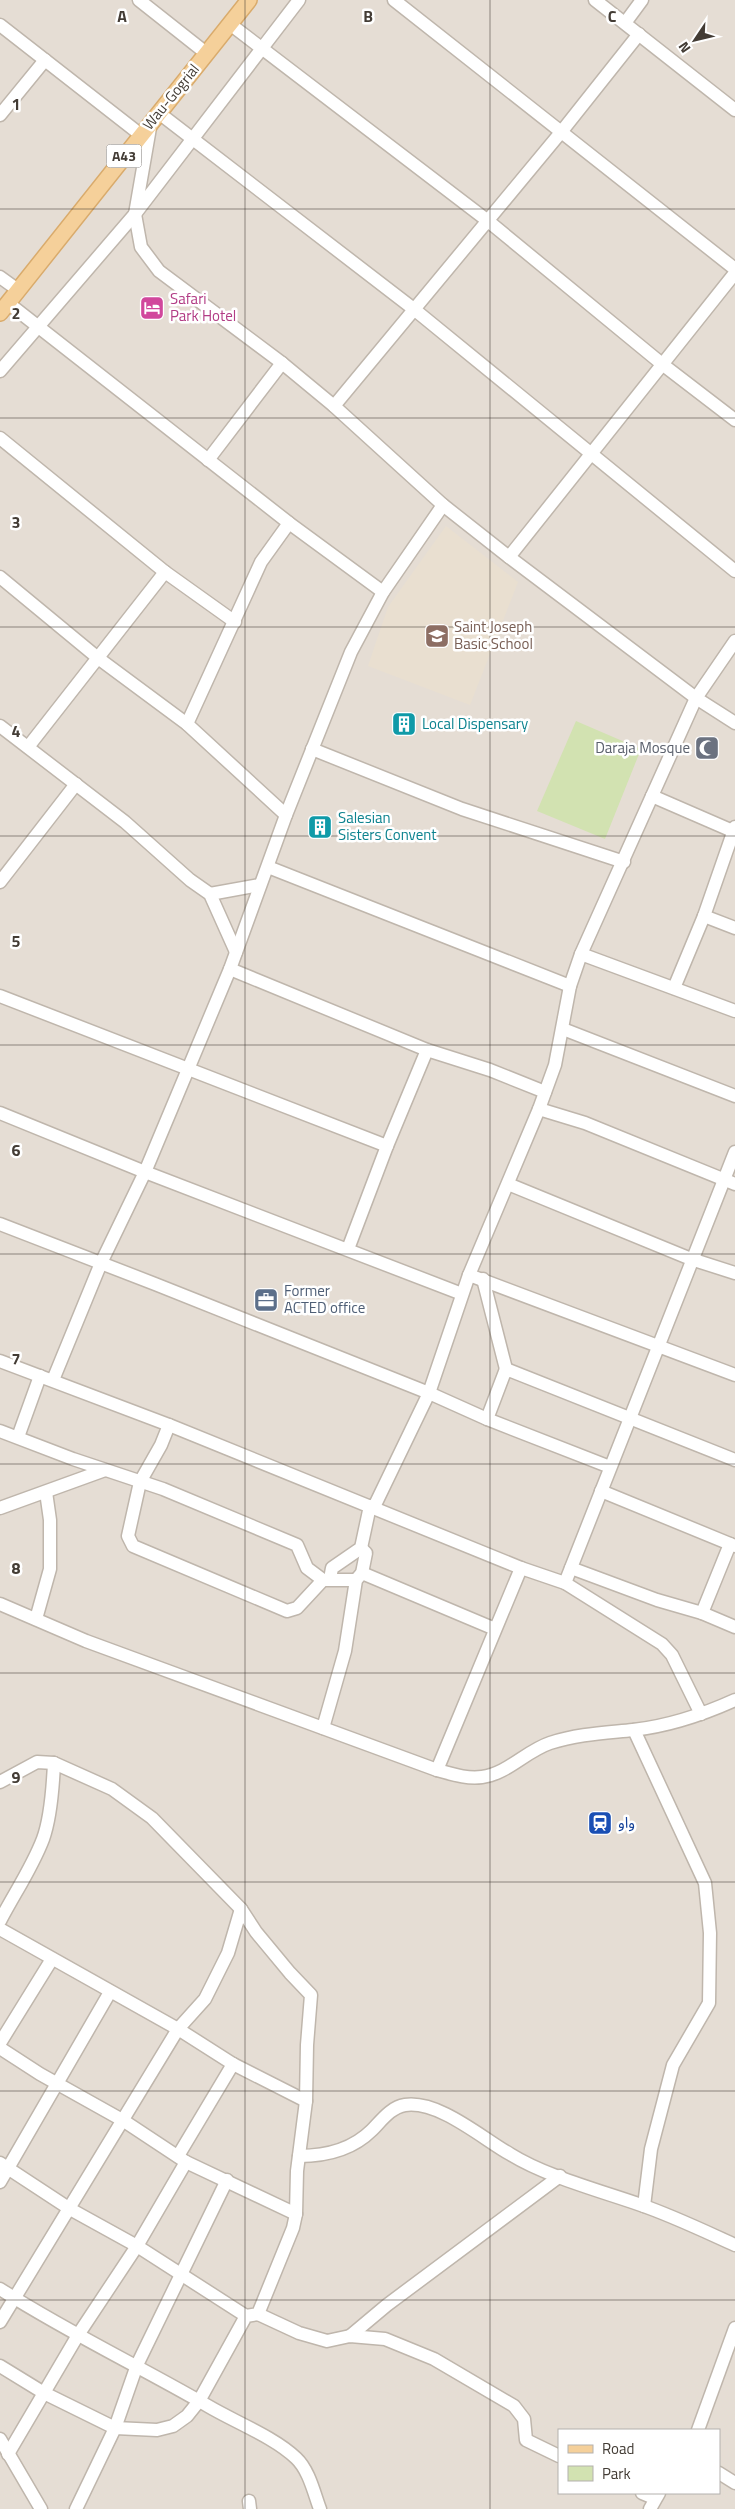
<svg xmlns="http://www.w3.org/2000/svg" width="735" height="2509" viewBox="0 0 735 2509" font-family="'Titillium Web','Noto Sans Arabic',sans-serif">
<rect width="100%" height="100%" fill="#f1ece5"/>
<path fill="#e5ddd4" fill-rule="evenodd" d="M0 0H735V2509H0ZM559 2430H719V2493H559Z"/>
<polygon fill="#e9dfd0" points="446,526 518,582 470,705 368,666 388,607"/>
<polygon fill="#d2e2b1" points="576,721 641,749 605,839 537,811"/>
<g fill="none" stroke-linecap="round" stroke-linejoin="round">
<defs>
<g id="minor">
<polyline points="139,0 206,53"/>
<polyline points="394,0 735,269"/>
<polyline points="595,0 735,110"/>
<polyline points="625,23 642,0"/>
<polyline points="230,24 488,221 662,364 735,420"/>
<polyline points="0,25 141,135"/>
<polyline points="159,113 415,310 735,571"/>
<polyline points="0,115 45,60"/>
<polyline points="151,122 135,214 141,247 159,271 282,363 334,406 443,505 509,557 696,698 735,723"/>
<polyline points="0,277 18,290"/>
<polyline points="8,303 289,523 383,592"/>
<polyline points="0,371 135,214 299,0"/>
<polyline points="334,406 562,131 639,34"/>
<polyline points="0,438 165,572 235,622"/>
<polyline points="208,460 282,363"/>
<polyline points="509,557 735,273"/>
<polyline points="0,577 98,658 187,724 286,815"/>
<polyline points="187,724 261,562 289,523"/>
<polyline points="0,726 125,822 190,880 210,894 236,952"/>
<polyline points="28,747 165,572"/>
<polyline points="312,749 462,809 624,862"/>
<polyline points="652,796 735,832"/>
<polyline points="268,867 570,986"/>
<polyline points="0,882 76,784"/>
<polyline points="210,894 260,885"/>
<polyline points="704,916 735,928"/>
<polyline points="581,954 735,1011"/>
<polyline points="230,969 427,1050 490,1070 545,1092"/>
<polyline points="674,988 704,916 735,827"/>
<polyline points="0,996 387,1146"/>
<polyline points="563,1029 735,1096"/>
<polyline points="539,1109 585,1123 735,1184"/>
<polyline points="0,1113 145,1172 462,1294"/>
<polyline points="508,1184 691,1259 735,1273"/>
<polyline points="0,1224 155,1284 429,1393 487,1419 610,1467"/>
<polyline points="348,1249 387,1146 427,1050"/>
<polyline points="469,1275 735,1375"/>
<polyline points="483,1279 506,1369"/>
<polyline points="0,1361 169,1425 521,1568 565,1583 662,1644 672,1655 701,1714"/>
<polyline points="53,1380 101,1263 145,1172 230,969 286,815 351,652 383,592 443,505"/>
<polyline points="487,1419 506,1369 735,1460"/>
<polyline points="169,1425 161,1445 140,1482 128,1536 133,1546 287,1611 297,1608 323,1580 356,1580"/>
<polyline points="0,1431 73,1459 163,1489 297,1545 307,1568 323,1580"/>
<polyline points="18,1437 40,1376"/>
<polyline points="601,1491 735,1546"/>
<polyline points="374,1507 429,1393 469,1275 539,1109 555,1065 570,986 581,954 696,698 735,641"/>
<polyline points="0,1508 105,1470"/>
<polyline points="571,1568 657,1600 702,1613 730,1544"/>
<polyline points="362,1573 495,1629"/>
<polyline points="330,1579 332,1568 361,1548 370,1506"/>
<polyline points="565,1583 735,1152"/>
<path d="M0 1604 86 1641 437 1770C452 1774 466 1779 482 1777 507 1774 526 1751 550 1743 578 1734 604 1733 633 1730 669 1726 702 1715 735 1700"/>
<polyline points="702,1613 735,1627"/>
<polyline points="36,1619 50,1569 50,1520 46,1492"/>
<polyline points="323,1728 345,1651 356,1580 362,1573 366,1553 361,1548"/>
<polyline points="634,1730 705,1883 710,1933 709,2003 673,2065 651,2149 644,2206"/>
<polyline points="437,1770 521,1568"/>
<polyline points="0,1782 37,1762 54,1763 112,1789 152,1818 241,1909 256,1932 290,1973 311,1995 307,2045 306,2101 297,2171 296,2214 293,2228 258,2314 246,2316 199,2401 187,2416 173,2426 157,2430 115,2428 44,2393 0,2366"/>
<path d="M0 1921C14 1894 32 1868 43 1839 51 1817 53 1785 54 1763"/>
<polyline points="0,1929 178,2029 233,2064 306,2101"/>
<polyline points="0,2043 52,1959"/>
<polyline points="0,2048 40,2074 124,2121 186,2162 296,2214"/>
<polyline points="178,2156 233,2064"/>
<path d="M299 2156C326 2156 352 2150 372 2130 381 2121 391 2107 405 2105 439 2100 483 2139 510 2154 545 2176 601 2191 641 2205 673 2216 704 2231 735 2245"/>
<polyline points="0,2163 70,2209 137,2246 246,2316"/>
<polyline points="0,2182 110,1992"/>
<path d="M0 2289C67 2332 139 2366 208 2406 235 2422 274 2437 296 2458 309 2470 314 2493 320 2509"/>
<polyline points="258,2314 299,2333 327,2341 350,2336 385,2339 434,2359 514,2406 524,2419 526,2440 559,2456"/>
<polyline points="0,2322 178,2029 205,1999 228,1953 241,1909"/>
<polyline points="350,2336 387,2305 560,2176"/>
<polyline points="698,2430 735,2328"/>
<polyline points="0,2439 41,2509"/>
<polyline points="8,2454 78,2335 137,2246 186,2162"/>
<polyline points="719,2473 735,2483"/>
<polyline points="642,2493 654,2498"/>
<polyline points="249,2501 250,2509"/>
<polyline points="76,2509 115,2428 137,2365 227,2180"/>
<polyline points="650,2509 659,2493"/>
</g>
<polyline id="major" points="0,313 249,0"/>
</defs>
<use href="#minor" stroke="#bfb6ac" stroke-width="15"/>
<use href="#major" stroke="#d9ab6c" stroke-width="18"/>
<use href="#minor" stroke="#fff" stroke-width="12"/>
<use href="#major" stroke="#f5d09a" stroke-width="15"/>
</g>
<path fill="none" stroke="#433c35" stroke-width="1" stroke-opacity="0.55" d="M245 0V2509M490 0V2509M0 209H735M0 418H735M0 627H735M0 836H735M0 1045H735M0 1254H735M0 1464H735M0 1673H735M0 1882H735M0 2091H735M0 2300H735"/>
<defs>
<symbol id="hotel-square" viewBox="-11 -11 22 22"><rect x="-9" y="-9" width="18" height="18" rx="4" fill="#d1479c" stroke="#fff"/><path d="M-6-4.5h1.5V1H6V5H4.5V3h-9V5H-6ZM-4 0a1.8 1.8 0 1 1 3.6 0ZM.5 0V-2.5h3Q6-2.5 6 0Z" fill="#fff"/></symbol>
<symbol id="university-square" viewBox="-11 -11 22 22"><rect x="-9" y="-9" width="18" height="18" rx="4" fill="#8d6e63" stroke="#fff"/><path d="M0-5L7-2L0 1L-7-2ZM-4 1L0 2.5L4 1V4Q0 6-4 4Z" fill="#fff"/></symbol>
<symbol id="building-square" viewBox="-11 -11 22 22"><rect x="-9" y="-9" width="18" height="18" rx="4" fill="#0f9aa8" stroke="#fff"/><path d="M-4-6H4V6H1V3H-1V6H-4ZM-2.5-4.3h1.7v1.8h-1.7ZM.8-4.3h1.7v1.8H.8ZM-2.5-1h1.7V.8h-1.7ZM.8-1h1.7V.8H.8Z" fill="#fff"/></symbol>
<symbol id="mosque-square" viewBox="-11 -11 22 22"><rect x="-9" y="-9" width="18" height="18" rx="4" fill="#6b7280" stroke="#fff"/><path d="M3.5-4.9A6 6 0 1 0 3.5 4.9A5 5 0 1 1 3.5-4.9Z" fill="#fff"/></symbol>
<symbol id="office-square" viewBox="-11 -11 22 22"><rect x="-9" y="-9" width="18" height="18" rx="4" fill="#5c6f8a" stroke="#fff"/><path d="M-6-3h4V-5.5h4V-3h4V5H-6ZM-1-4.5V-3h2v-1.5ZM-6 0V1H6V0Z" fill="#fff"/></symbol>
<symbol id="station-square" viewBox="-11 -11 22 22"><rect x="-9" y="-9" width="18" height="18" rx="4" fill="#1a4fb4" stroke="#fff"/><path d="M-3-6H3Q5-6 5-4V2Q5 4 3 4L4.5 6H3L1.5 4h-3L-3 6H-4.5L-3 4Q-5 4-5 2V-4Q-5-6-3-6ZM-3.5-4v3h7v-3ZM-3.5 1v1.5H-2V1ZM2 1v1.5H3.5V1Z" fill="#fff"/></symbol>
</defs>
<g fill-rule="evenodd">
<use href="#hotel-square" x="138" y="294" width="28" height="28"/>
<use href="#university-square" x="423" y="622" width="28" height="28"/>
<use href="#building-square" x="390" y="710" width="28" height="28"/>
<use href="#mosque-square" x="693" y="734" width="28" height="28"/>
<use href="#building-square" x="306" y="813" width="28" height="28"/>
<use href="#office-square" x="252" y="1286" width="28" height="28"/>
<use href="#station-square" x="586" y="1809" width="28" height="28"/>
</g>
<g text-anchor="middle" stroke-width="5" stroke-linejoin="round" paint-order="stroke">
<rect fill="#fff" stroke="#7b7672" stroke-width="1" x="106.5" y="144.5" width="35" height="23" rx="4"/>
<g font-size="14" font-weight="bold" fill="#433c35">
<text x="124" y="161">A43</text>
</g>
<g font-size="15" fill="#433c35" stroke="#fff">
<text transform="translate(171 97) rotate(-51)" y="5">Wau-Gogrial</text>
</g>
<g font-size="15" fill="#b23c85" stroke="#fff" text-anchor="start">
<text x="170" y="304">Safari<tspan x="170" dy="17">Park Hotel</tspan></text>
</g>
<g font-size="15" fill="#785e54" stroke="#fff" text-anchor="start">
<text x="454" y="632">Saint Joseph<tspan x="454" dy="17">Basic School</tspan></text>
</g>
<g font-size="15" fill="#0d838f" stroke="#fff" text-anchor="start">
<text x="422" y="729">Local Dispensary</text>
<text x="338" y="823">Salesian<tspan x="338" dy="17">Sisters Convent</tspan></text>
</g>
<g font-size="15" fill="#5b616d" stroke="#fff" text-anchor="end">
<text x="690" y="753">Daraja Mosque</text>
</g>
<g font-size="15" fill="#4e5e75" stroke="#fff" text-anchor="start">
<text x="284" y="1296">Former<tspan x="284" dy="17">ACTED office</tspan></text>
</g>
<g font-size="15" fill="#164399" stroke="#fff" text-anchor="start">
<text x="618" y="1828">واو</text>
</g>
</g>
<g font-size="16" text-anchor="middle" font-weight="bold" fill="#433c35" stroke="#fff" stroke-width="5" stroke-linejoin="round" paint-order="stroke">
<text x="122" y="22">A</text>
<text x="368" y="22">B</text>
<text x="612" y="22">C</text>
<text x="16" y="110">1</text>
<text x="16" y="319">2</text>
<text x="16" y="528">3</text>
<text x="16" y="737">4</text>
<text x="16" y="947">5</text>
<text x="16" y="1156">6</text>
<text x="16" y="1365">7</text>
<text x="16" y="1574">8</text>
<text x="16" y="1783">9</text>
</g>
<rect x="558" y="2429" width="162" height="65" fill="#ffffff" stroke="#b4b1ae"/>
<rect x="568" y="2445" width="25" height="8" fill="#f5d09a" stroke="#b4b1ae"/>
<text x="602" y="2454" font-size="15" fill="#433c35">Road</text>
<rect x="568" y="2466" width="25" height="15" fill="#d2e2b1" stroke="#b4b1ae"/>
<text x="602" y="2479" font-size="15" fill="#433c35">Park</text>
<g transform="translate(695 40) rotate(235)" stroke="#ffffff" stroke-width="4" paint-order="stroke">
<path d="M0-4L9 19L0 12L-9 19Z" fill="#433c35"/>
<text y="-8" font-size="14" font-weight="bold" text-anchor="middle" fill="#433c35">N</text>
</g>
</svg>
